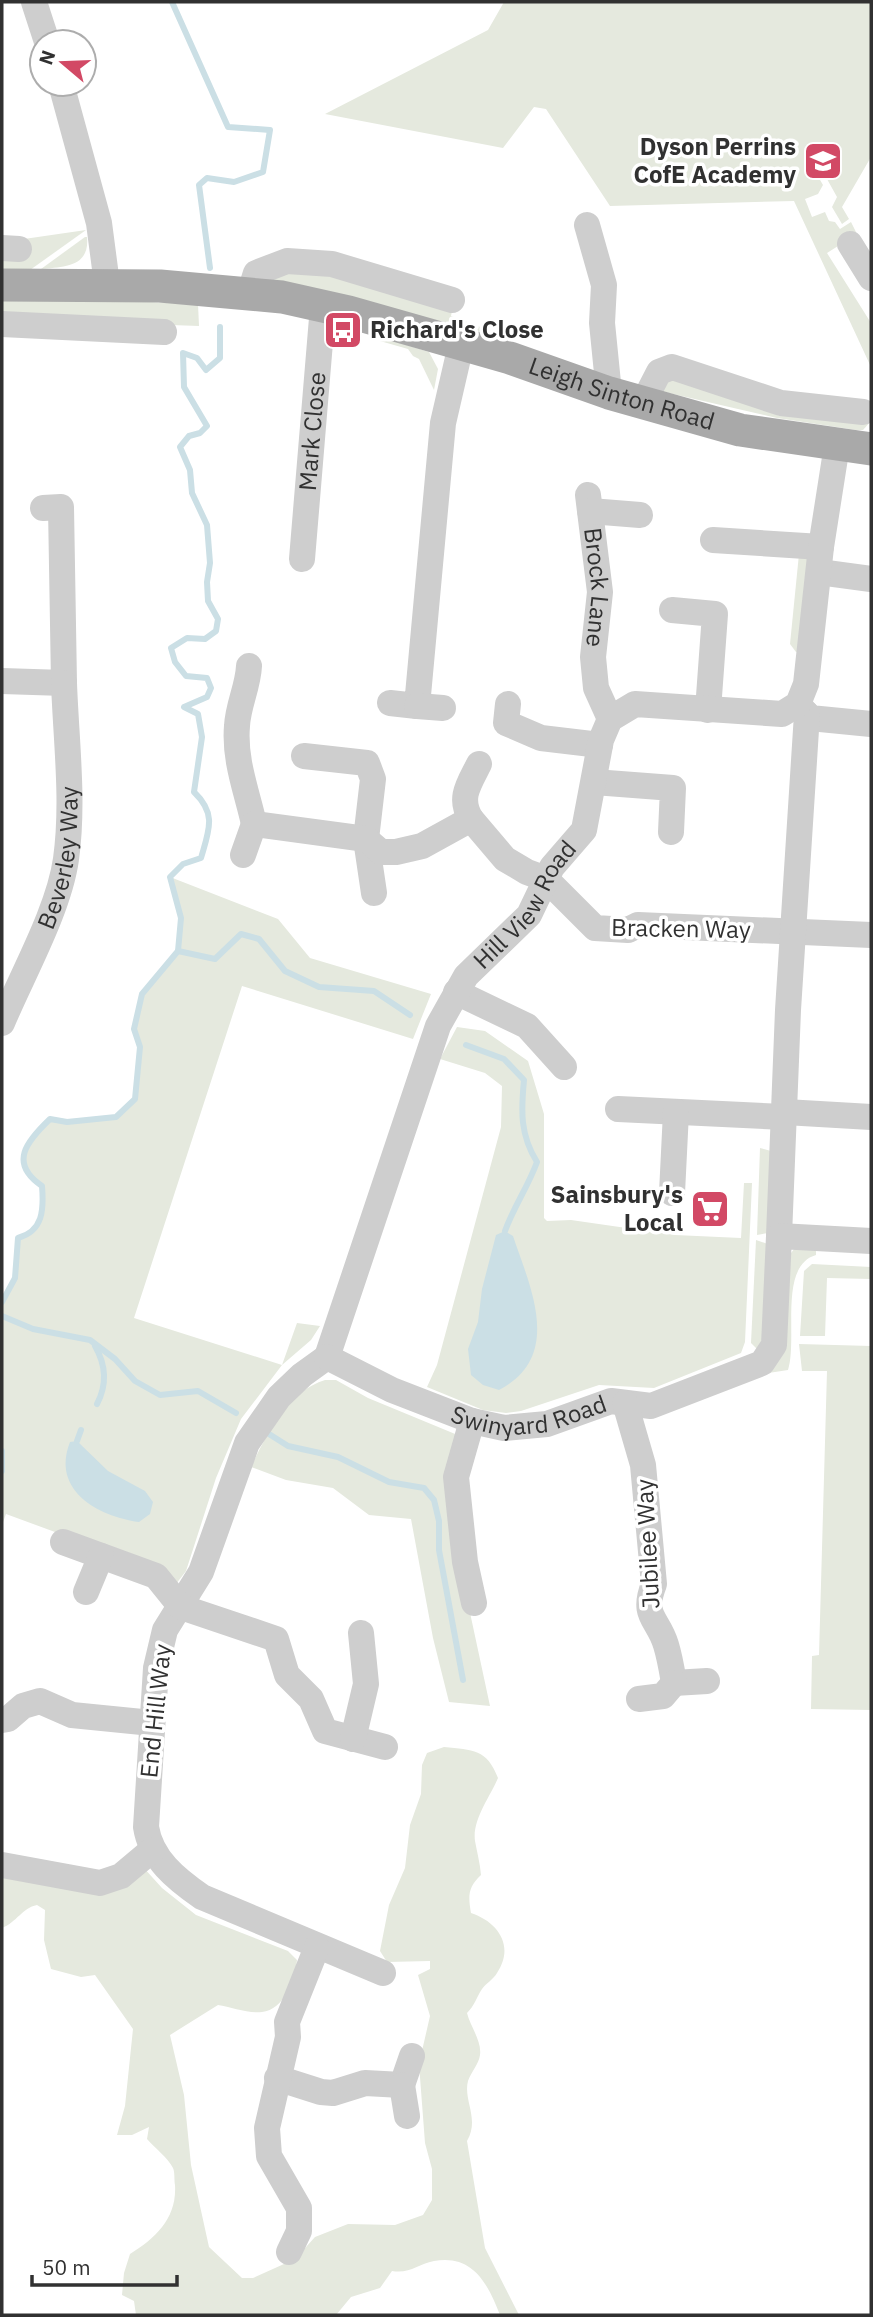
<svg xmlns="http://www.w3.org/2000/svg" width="873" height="2317" viewBox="0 0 873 2317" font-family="'IBM Plex Sans',sans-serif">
<rect width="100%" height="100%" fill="#fff"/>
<g fill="#e5e9de">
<polygon points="504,2 871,2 871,157 842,207 849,219 842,224 832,207 837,197 822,170 816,173 823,185 818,194 805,199 812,217 825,212 829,221 835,222 840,229 851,222 857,234 827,253 871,323 871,367 794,201 610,206 546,109 534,107 503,148 325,114 488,30"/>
<polygon points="86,230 30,270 2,274 2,255 24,239"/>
<path d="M85 237H87C90 267 64 267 41 269Z"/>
<polygon points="293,267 453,306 451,316 499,334 497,346 263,282"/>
<polygon points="2,296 198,304 199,326 2,319"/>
<polygon points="381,337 429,352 438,369 434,390 419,359 413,356 408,349 380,341"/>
<polygon points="661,378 871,421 863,430 856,430 777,418 660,391"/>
<polygon points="799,554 808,556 799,652 796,652 790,644"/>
<path d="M170 877 278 919 310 958 431 994 413 1039 242 986 134 1318 282 1365 297 1323 320 1326 311 1340 282 1365 241 1419 216 1478 186 1571 176 1584 161 1571 6 1514 2 1525V1302L14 1280 18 1238C43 1231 44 1210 42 1186 9 1163 27 1141 50 1119L67 1122 116 1117 135 1099 140 1047 134 1029 142 994 178 951 181 918Z"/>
<polygon points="457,1027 485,1031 528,1061 544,1114 544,1218 547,1221 571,1220 675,1235 741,1238 744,1183 752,1183 745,1342 741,1353 654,1388 599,1385 521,1411 506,1413 483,1410 427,1387 437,1365 501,1127 502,1086 485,1073 440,1059"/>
<polygon points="760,1148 771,1151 768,1233 757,1235"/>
<polygon points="756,1240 768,1244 764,1335 758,1350 751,1343"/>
<path d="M816 1247V1255C778 1266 798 1338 788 1370L756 1375 791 1253 795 1248Z"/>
<polygon points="812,1264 871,1267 871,1279 827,1278 825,1336 800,1336 804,1271"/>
<polygon points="799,1344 871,1346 871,1710 811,1709 812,1656 819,1655 827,1371 802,1371"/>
<path d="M325 1380H336L368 1398 460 1436 466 1594 490 1706 449 1702 433 1638 411 1519 369 1515 333 1488 286 1480 251 1467C267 1434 288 1391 325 1380Z"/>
<path d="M444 1747C473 1750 487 1749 498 1778 490 1797 472 1820 475 1841 477 1852 480 1863 481 1875 468 1887 468 1896 471 1913 498 1922 515 1946 497 1973 493 1980 486 1983 482 1989 476 1998 475 2005 467 2013 470 2026 482 2041 480 2055 479 2064 471 2072 468 2081 463 2100 480 2119 467 2141L485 2248 519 2315H500C488 2284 473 2254 434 2261 418 2264 410 2274 392 2271L380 2288 351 2297 336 2315H136L134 2301 122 2295 124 2273 130 2254C156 2238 177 2218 175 2185 174 2180 175 2172 173 2168 168 2158 155 2148 147 2139L149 2127 132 2135H117L125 2106 133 2029 95 1975 81 1977 51 1969 44 1940 45 1910 37 1905C22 1908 17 1922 2 1928V1877L143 1867 162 1888 196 1915 288 1951 297 1960C295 1979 284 2010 262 2012 249 2014 231 2007 218 2005L170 2035 184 2095 191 2165 209 2247 242 2278H253L284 2264 297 2257 315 2237 348 2224 395 2225 423 2215 432 2200V2169L425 2143 419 2064 430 2016 418 1975 430 1969V1961L387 1962 380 1951 389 1905 405 1868 410 1825 421 1794 422 1765 427 1753Z"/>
</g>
<g fill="#cbdfe5">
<path d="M505 1231 513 1236C530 1287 564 1356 499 1390L483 1385 471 1375 468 1349 478 1322 482 1289 496 1235Z"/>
<path d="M77 1441 108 1471 145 1491 153 1502 150 1514 139 1522C97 1516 51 1490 70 1442Z"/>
</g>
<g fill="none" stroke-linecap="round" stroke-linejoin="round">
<g stroke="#cbdfe5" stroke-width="6">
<polyline points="172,2 228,127 270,130 263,172 234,182 207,178 199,185 210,268"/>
<polyline points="178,951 215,959 241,934 259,939 285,971 319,987 374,991 410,1015"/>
<path d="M466 1045 504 1059 524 1080C521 1111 520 1135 537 1162 528 1187 514 1206 505 1231"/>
<path d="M2 1302 15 1278 18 1238C43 1231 44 1210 42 1186 8 1163 27 1141 50 1119L67 1122 116 1117 135 1099 140 1047 134 1029 142 994 178 951 181 918 170 877 183 864 201 858C209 830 217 814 194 792L202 737 198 714 184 707 207 697 211 688 207 678 186 676 175 662 171 648 187 638 205 639 216 631 218 619 208 601 207 582 210 563 207 525 192 493 190 470 180 447 189 436 200 433 207 426 184 387 183 353 197 358 206 370 220 358V327"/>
<polyline points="2,1316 33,1329 90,1340 115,1359 135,1381 160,1395 198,1391 236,1413"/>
<path d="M95 1346C106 1365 107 1385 97 1404"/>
<polyline points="269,1434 288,1446 338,1457 389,1482 424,1488 434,1500 439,1521 439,1550 463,1680"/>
<polyline points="77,1441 81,1430"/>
<polyline points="2,1451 2,1471"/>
</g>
<g stroke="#cecece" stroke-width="26">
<polyline points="34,2 47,42"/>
<polyline points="61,84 99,223 107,284"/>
<polyline points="587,225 604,285 602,323 609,393"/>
<polyline points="850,244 871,278"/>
<polyline points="2,248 19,249"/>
<polyline points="250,292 256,273 287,261 332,264 452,300"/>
<polyline points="2,324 164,332"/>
<polyline points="643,403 659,372 672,367 781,403 863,412"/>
<path id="s1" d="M588 495 600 592 593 657 596 688 610 719"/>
<polyline points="590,511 640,515"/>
<polyline points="713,540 821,547"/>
<path id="s2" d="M302 559 323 306"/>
<polyline points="819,572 871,579"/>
<polyline points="672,610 715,614 708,710"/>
<path d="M249 666C248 687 238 705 237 726 234 760 247 792 254 824"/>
<polyline points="2,681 64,683 61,507 43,508"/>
<polyline points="390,703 417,706 443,423 461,345"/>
<polyline points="508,704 506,723 541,738 600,745"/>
<polyline points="798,704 810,718 871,724"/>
<polyline points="417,706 443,708"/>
<polyline points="304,756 367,763 373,779 366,839 374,893"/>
<polyline points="594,782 673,788 671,832"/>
<path d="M471 819C458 798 469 784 479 764"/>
<polyline points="243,855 254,824 366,839 381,852 396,852 422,846 471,819 505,859 527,872 546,879 595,928 628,930 638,925 871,935"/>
<polyline points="456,992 527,1026 564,1067"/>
<path id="s3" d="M2 1023C22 975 59 910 66 859 74 802 66 740 64 683"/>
<polyline points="618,1109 784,1117"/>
<polyline points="785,1112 871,1117"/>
<polyline points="672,1193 676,1112"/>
<polyline points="779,1236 788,1010 807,714"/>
<path id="s4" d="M327 1357 438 1026 466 976 529 915 552 867 584 830 601 740 610 719 635 704 782 714 798 704 806 684 821 547 837 445"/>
<path d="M327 1357 302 1375 279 1397 247 1443 201 1572 165 1630 156 1668 146 1827C151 1859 176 1879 202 1897L383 1973"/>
<path id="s5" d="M327 1357 392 1390 472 1421 504 1428 547 1424 611 1401 651 1406 762 1363 774 1345 779 1236 871 1241"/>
<path d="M625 1403 643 1465 654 1584C641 1617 658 1618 666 1645 670 1658 672 1671 674 1683"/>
<polyline points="472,1421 456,1477 465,1562 474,1603"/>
<polyline points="63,1542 156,1576 181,1607 276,1639 287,1675 311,1699 325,1731 385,1747"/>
<polyline points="86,1592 101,1556"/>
<polyline points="674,1683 707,1681"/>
<polyline points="639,1699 663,1696 674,1683"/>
<polyline points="2,1720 8,1719 23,1706 40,1701 72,1715 152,1723"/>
<polyline points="353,1739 366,1684 361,1633"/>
<polyline points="2,1865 100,1883 121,1876 152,1850"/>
<polyline points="277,2078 321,2092 333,2093 365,2083 402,2085 412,2056"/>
<polyline points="402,2085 407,2116"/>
<polyline points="289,2252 299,2231 299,2208 269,2156 267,2128 288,2037 287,2022 317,1947"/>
</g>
<path stroke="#a9a9a9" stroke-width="33" id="s6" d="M2 285 160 286 282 297 349 312 510 358 609 393 740 430 871 449"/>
</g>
<defs>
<symbol id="school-square" viewBox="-11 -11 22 22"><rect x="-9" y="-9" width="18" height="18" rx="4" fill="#d24965" stroke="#fff"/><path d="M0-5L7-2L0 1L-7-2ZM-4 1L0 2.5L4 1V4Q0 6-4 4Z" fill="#fff"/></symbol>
<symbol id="bus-square" viewBox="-11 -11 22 22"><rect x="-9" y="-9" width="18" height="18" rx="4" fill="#d24965" stroke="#fff"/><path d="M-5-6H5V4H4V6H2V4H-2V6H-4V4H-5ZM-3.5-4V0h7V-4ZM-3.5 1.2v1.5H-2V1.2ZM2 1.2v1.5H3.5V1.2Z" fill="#fff"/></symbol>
<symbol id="supermarket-square" viewBox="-11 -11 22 22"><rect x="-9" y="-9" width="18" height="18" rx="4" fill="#d24965" stroke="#fff"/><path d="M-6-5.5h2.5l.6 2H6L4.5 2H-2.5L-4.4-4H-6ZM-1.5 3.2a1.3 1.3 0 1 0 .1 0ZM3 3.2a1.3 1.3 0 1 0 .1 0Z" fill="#fff"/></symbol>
</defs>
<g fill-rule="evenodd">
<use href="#school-square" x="801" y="139" width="44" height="44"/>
<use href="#bus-square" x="321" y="308" width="44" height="44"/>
<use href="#supermarket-square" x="688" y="1187" width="44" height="44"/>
</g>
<g text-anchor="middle" stroke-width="7" stroke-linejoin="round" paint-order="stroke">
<g font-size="24" font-weight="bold" fill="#313131" stroke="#fff" text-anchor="end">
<text x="796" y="155">Dyson Perrins<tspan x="796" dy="28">CofE Academy</tspan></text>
<text x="370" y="338" text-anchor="start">Richard's Close</text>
<text x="683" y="1203">Sainsbury's<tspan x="683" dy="28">Local</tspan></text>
</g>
<g font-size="24" fill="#313131" stroke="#fff">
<text dy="8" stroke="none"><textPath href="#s6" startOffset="634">Leigh Sinton Road</textPath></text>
<text dy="8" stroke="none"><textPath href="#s2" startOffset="128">Mark Close</textPath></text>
<text dy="8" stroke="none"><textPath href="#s1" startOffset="93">Brock Lane</textPath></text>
<text dy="8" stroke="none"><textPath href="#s3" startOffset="177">Beverley Way</textPath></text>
<text dy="8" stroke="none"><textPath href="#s4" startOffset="500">Hill View Road</textPath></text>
<text transform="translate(681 929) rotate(1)" y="8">Bracken Way</text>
<text dy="8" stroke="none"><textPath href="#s5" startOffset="217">Swinyard Road</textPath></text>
<text transform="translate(648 1544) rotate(-93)" y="8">Jubilee Way</text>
<text transform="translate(156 1711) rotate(-84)" y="8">End Hill Way</text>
</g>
</g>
<rect width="873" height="2317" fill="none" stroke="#313131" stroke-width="7"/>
<g transform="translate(63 63) rotate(289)"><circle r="33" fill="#ffffff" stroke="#adadad" stroke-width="2"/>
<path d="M0-5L12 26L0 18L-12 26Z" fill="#d24965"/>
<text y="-10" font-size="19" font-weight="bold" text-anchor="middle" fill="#313131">N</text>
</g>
<path d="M32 2275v10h145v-10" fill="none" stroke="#313131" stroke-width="3.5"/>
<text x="42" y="2275" font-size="21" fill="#313131" stroke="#ffffff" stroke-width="5" paint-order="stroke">50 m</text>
</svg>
